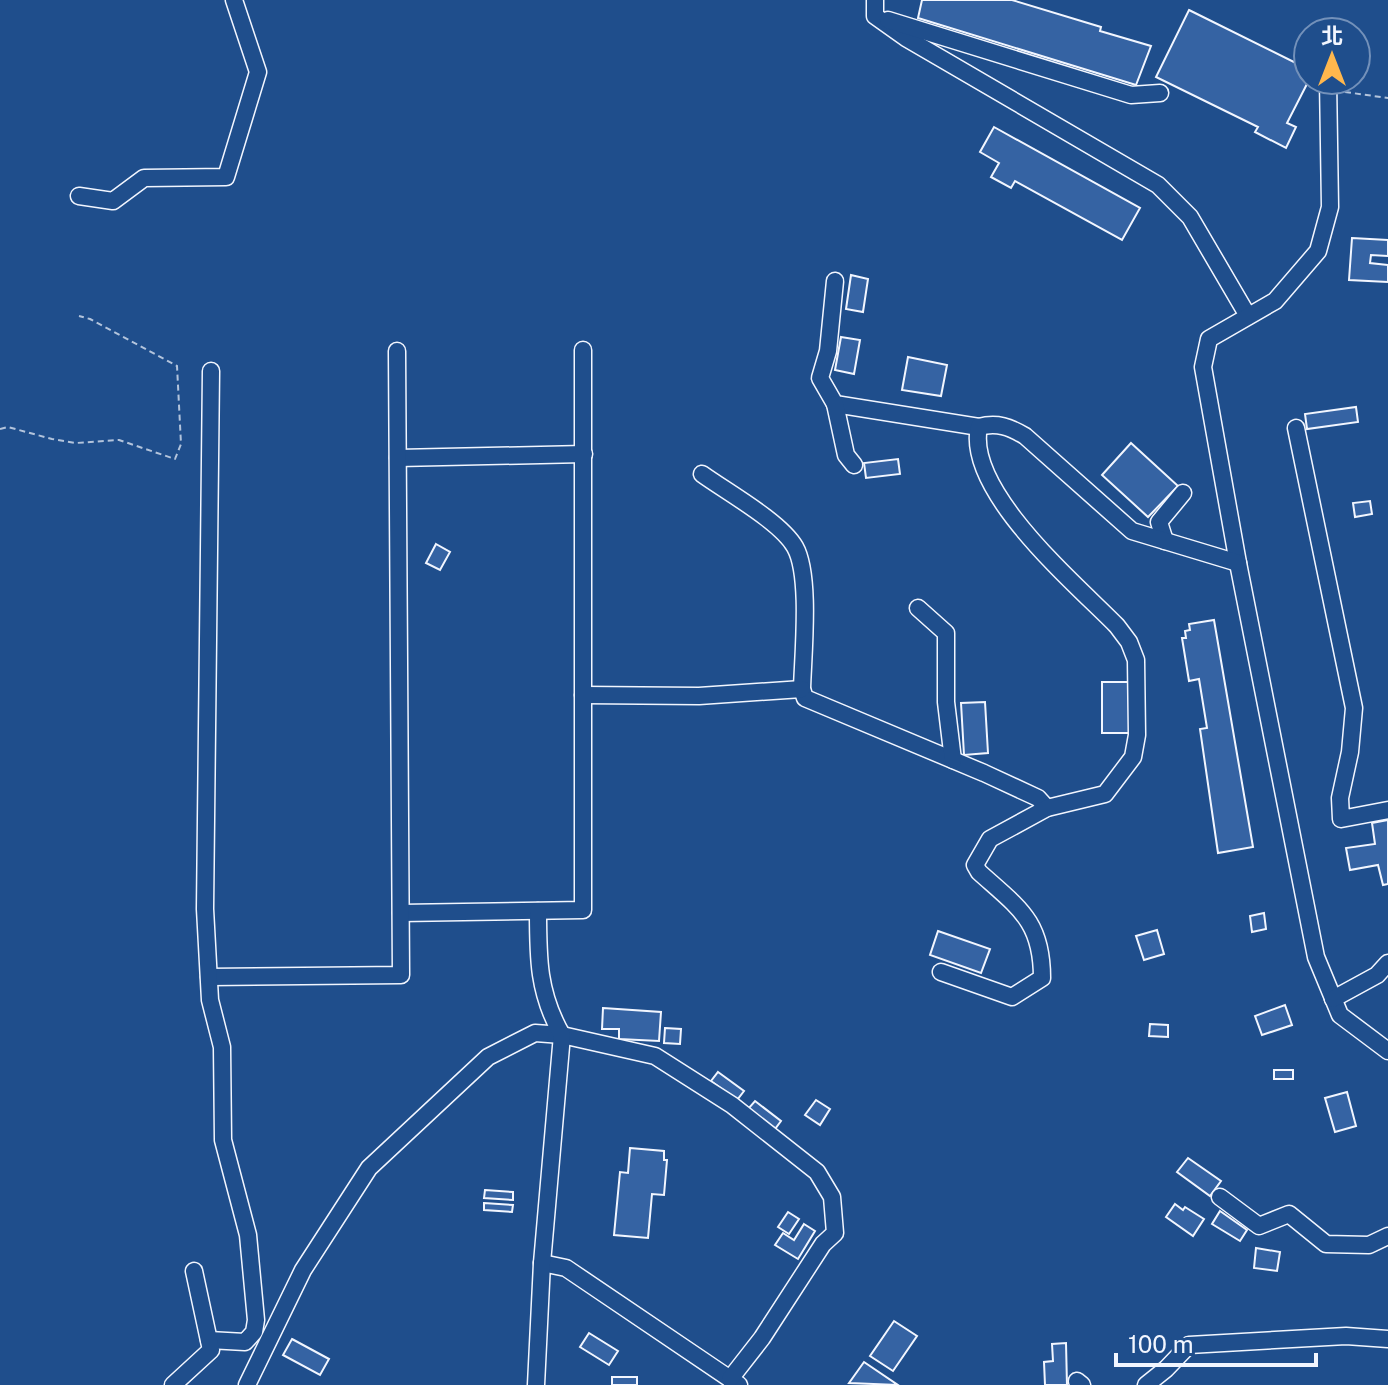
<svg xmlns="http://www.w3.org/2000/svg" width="1388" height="1385" viewBox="0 0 1388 1385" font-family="'Public Sans','Noto Sans TC',sans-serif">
<rect width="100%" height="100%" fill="#1f4e8c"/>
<g fill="#3563a3" stroke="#f2f6ff" stroke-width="2">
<polygon points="922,0 1012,0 1101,27 1100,31 1151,46 1136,85 918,18"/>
<polygon points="1189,10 1308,69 1309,80 1287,123 1296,127 1286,148 1255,132 1258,127 1156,77"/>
<polygon points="994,127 1140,208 1122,240 1015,181 1011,188 991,177 999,163 980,152"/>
<polygon points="1352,238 1388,240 1388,256 1371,255 1370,263 1388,265 1388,282 1349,280"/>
<polygon points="851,275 868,279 863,312 846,309"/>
<polygon points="841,337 860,340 854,374 835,370"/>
<polygon points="908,357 947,365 941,396 902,390"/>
<polygon points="1356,407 1358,422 1307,429 1305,414"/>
<polygon points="1131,443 1178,486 1148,517 1102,475"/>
<polygon points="898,459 900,474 866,478 864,463"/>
<polygon points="1370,501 1372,514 1355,517 1353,503"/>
<polygon points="436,544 450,552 440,570 426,563"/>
<polygon points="1214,620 1253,847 1218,853 1200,729 1207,728 1199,679 1189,681 1182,638 1186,638 1185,631 1190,630 1189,624"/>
<rect x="1102" y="682" width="28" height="51"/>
<polygon points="985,702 988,753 964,755 961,703"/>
<polygon points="1388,820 1388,884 1383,885 1378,865 1350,870 1346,848 1375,844 1372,823"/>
<polygon points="1264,913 1266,929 1252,932 1250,916"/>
<polygon points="1157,930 1164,954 1144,960 1136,936"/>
<polygon points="938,931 990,949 981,973 930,955"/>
<polygon points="1285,1005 1292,1025 1262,1035 1255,1016"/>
<polygon points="603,1008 661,1012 659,1041 619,1039 619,1029 602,1029"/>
<polygon points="1150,1024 1168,1025 1168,1037 1149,1036"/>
<polygon points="665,1028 681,1029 680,1044 664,1043"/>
<rect x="1274" y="1070" width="19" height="9"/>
<polygon points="718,1072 744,1091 737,1100 711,1081"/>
<polygon points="1347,1092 1356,1126 1335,1132 1325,1098"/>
<polygon points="816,1100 830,1109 820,1125 805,1115"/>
<polygon points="755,1101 781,1121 775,1129 748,1109"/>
<polygon points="630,1148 664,1151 664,1160 667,1160 664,1195 652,1194 648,1238 614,1235 620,1172 628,1173"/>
<polygon points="1188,1158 1221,1181 1210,1196 1177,1172"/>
<polygon points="485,1190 513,1192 513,1200 484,1198"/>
<polygon points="484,1203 513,1205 512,1212 484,1210"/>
<polygon points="1175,1204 1183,1210 1185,1207 1204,1219 1193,1236 1166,1217"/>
<polygon points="1220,1211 1247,1230 1240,1241 1212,1224"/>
<polygon points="788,1212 799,1219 789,1234 778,1227"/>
<polygon points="804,1224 815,1231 798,1259 775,1245 783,1233 794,1240"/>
<polygon points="1256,1248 1280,1252 1277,1271 1254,1268"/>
<polygon points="894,1321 917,1336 893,1371 870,1356"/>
<polygon points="589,1333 618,1351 609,1365 580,1347"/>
<polygon points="292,1339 329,1359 320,1375 283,1355"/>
<polygon points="1066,1343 1067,1385 1045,1385 1044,1362 1053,1361 1052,1344"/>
<polygon points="864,1362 898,1385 849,1383"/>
<rect x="612" y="1377" width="25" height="8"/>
</g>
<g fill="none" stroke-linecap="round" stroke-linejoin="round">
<defs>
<g id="minor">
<polyline points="875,0 875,16 906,38 1158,185 1190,217 1248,316"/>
<polyline points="888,20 1131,95 1160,93"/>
<polyline points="1328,80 1330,207 1318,251 1275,301 1209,339 1203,367 1238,563 1316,957 1340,1015 1388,1051"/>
<polyline points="79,196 113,201 144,178 226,177 258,72 234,0"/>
<polyline points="835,281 828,351 820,378 835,404 979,427"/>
<polyline points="835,404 846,455 854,465"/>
<polyline points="1296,428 1354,708 1350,752 1340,798 1341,819 1388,810"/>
<polyline points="398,458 584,454"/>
<path d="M702 474C727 492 781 522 795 547 811 575 803 654 802 689L805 698 984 773 1038 798 1047 808"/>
<polyline points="1165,541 1159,522 1183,493"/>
<polyline points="918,608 946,633 946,702 953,760"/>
<polyline points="583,695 699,696 802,689"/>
<polyline points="401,913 583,910 583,350"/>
<path d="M941 972 1012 997 1042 978C1042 921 1019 908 979 872L975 865 990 839 1047 808 1105 794 1133 757 1137 735 1136 660 1129 642 1117 626C1076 584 965 491 979 427 997 422 1010 427 1025 436L1132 531 1238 563"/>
<polyline points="209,977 401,975 397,351"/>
<polyline points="1333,999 1377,975 1388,963"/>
<polyline points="1220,1197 1259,1226 1289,1214 1326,1244 1369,1245 1388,1236"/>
<polyline points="542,1263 566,1268 739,1385"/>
<polyline points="209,1340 245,1342 254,1332 256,1320 248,1235 223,1140 222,1047 210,1000 205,909 211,371"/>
<polyline points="1077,1381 1082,1385"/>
<polyline points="173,1385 211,1350 194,1271"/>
<polyline points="247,1385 303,1270 369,1168 488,1057 535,1033 562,1035 655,1056 732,1105 817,1172 832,1197 835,1233 823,1244 762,1338 730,1379"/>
<path d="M536 1385 542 1263 562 1035C538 993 538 958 538 911"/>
<polyline points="1146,1385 1166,1369 1189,1345 1346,1336 1388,1339"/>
</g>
</defs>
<use href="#minor" stroke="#f2f6ff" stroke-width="19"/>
<g stroke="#b3c4dc" stroke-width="2" stroke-dasharray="6 4" stroke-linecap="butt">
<polyline points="1345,92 1388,98"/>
<polyline points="0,429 8,427 52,439 76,443 119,440 175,459 181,444 177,366 90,319 79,316"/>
</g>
<use href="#minor" stroke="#1f4e8c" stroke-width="16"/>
</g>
<g transform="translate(1332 56)"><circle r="38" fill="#1f4e8c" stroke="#7391ba" stroke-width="2"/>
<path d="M0-6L14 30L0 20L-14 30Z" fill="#ffb74d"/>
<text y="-12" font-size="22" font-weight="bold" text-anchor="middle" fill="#f2f6ff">北</text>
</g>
<path d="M1116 1353v12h200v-12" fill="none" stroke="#f2f6ff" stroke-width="4"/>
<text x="1128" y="1353" font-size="24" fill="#f2f6ff" stroke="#1f4e8c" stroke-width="6" paint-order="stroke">100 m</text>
</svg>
